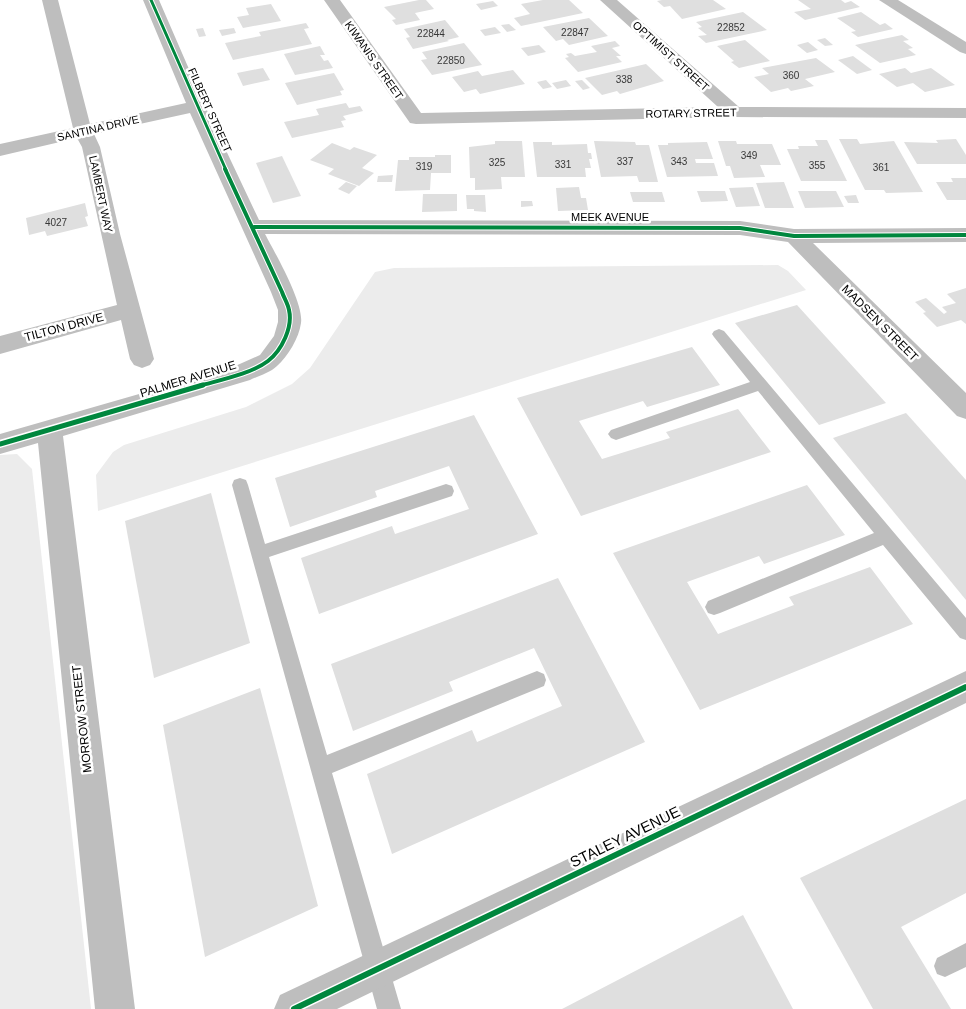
<svg xmlns="http://www.w3.org/2000/svg" width="966" height="1009" viewBox="0 0 966 1009" font-family="Helvetica,sans-serif">
<rect width="100%" height="100%" fill="#fff"/>
<g fill="#ececec">
<polygon points="778,265 788,271 806,290 98,511 96,475 113,452 124,445 246,407 292,384 310,368 375,272 394,268"/>
<polygon points="17,454 32,469 91,1009 0,1009 0,455"/>
</g>
<g fill="#dfdfdf">
<polygon points="419,0 426,0 434,9 415,13 420,20 396,25 392,20 396,19 384,7"/>
<polygon points="543,0 569,0 583,13 521,26 514,18 530,14 521,4"/>
<polygon points="662,0 713,0 726,9 682,19 670,6 664,7 657,1"/>
<polygon points="798,0 841,0 845,3 851,1 860,7 805,20 794,12 811,9"/>
<polygon points="493,1 498,6 481,10 476,4"/>
<polygon points="271,4 281,21 243,28 237,17 249,15 246,8"/>
<polygon points="743,12 767,30 706,43 698,36 707,35 698,28 702,27 696,22"/>
<polygon points="861,12 880,25 885,23 893,29 858,37 851,32 856,31 837,18"/>
<polygon points="589,18 608,36 569,45 563,39 556,41 543,27"/>
<polygon points="445,20 459,37 447,40 449,41 413,49 406,38 410,37 404,29"/>
<polygon points="306,23 309,28 304,29 312,44 233,60 225,43 261,36 259,32"/>
<polygon points="509,24 516,30 507,32 501,25"/>
<polygon points="495,27 501,33 485,36 480,30"/>
<polygon points="203,28 206,36 199,37 196,29"/>
<polygon points="234,28 236,33 222,36 219,30"/>
<polygon points="902,35 909,40 903,41 913,48 908,49 916,55 880,63 855,45"/>
<polygon points="825,38 833,45 825,46 817,40"/>
<polygon points="745,40 770,61 739,68 731,62 734,61 717,46"/>
<polygon points="615,41 620,46 612,48 621,56 616,56 622,62 578,72 565,58 569,57 566,54 571,53 575,56 597,52 591,46"/>
<polygon points="808,42 818,50 807,53 797,45"/>
<polygon points="464,43 482,65 432,75 421,60 427,59 422,52"/>
<polygon points="539,45 546,52 528,56 521,48"/>
<polygon points="320,46 325,55 320,55 324,61 328,60 333,68 295,75 284,54"/>
<polygon points="853,56 872,70 857,74 838,60"/>
<polygon points="816,58 835,72 805,79 814,86 791,91 788,88 771,92 754,77 769,74 762,68"/>
<polygon points="646,64 664,81 620,94 617,91 602,95 585,78"/>
<polygon points="263,68 270,80 243,86 237,73"/>
<polygon points="905,68 911,73 931,68 955,85 925,92 913,83 897,87 879,74"/>
<polygon points="513,70 525,84 480,94 476,89 464,92 452,77 478,71 482,76"/>
<polygon points="334,73 344,90 340,91 342,95 297,105 285,83"/>
<polygon points="546,80 552,87 543,89 537,82"/>
<polygon points="566,80 571,86 557,89 552,83"/>
<polygon points="582,80 590,88 583,90 575,81"/>
<polygon points="346,103 349,108 360,106 363,111 343,116 346,120 341,121 344,127 292,138 284,122 319,115 316,109"/>
<polygon points="839,139 857,139 860,144 894,141 923,192 886,193 884,190 865,190"/>
<polygon points="956,139 966,155 966,164 917,164 904,142 938,143 936,140"/>
<polygon points="815,140 827,140 847,181 801,181 787,149 799,149 798,146 818,146"/>
<polygon points="495,141 522,141 525,177 501,177 502,189 475,190 475,178 470,178 469,147 495,144"/>
<polygon points="594,141 635,142 636,145 649,145 658,182 639,182 637,176 601,177"/>
<polygon points="718,141 736,141 737,144 772,144 781,165 760,165 765,177 734,178 730,166 726,166"/>
<polygon points="533,142 552,142 552,145 587,144 588,153 591,153 592,159 589,159 591,168 585,168 586,177 537,177"/>
<polygon points="707,142 713,159 695,159 696,163 714,163 718,176 667,177 658,145 668,145 668,143"/>
<polygon points="332,143 350,150 354,147 377,155 362,168 374,173 359,186 328,174 334,169 310,160"/>
<polygon points="435,155 451,155 451,173 431,173 430,190 395,191 398,160 409,160 409,157 435,157"/>
<polygon points="282,156 301,196 273,203 256,163"/>
<polygon points="393,175 392,182 377,182 378,176"/>
<polygon points="951,178 966,178 966,200 947,200 936,182 953,182"/>
<polygon points="346,182 357,186 349,194 338,189"/>
<polygon points="784,182 794,208 765,208 756,183"/>
<polygon points="579,187 581,198 586,198 588,210 558,211 556,188"/>
<polygon points="753,187 760,206 736,207 729,188"/>
<polygon points="697,191 725,191 728,201 701,202"/>
<polygon points="798,191 836,191 844,207 805,208"/>
<polygon points="630,192 662,192 665,202 633,202"/>
<polygon points="423,194 457,194 457,211 422,212"/>
<polygon points="466,195 485,195 486,212 474,211 474,209 467,209"/>
<polygon points="856,195 859,203 848,203 844,196"/>
<polygon points="521,201 532,201 533,206 521,207"/>
<polygon points="85,203 88,216 85,217 88,226 47,236 45,231 29,235 26,218"/>
<polygon points="966,288 966,324 961,320 937,327 923,313 926,312 915,302 926,298 944,314 947,312 942,307 956,303 947,294"/>
<polygon points="797,305 886,403 819,425 735,323"/>
<polygon points="692,347 720,385 647,407 643,401 579,421 602,459 670,438 666,432 738,409 771,452 581,516 517,398"/>
<polygon points="906,413 966,480 966,600 833,438"/>
<polygon points="474,415 538,534 319,614 301,558 392,526 395,534 469,509 449,466 375,491 377,497 290,527 275,478"/>
<polygon points="807,485 845,535 764,564 759,556 687,582 718,634 794,605 789,597 870,567 913,624 700,710 613,553"/>
<polygon points="211,493 250,643 154,678 125,521"/>
<polygon points="558,578 645,742 392,854 367,774 472,730 477,742 562,706 534,648 449,682 453,691 353,731 331,664"/>
<polygon points="260,688 318,906 205,957 163,725"/>
<polygon points="966,799 966,893 901,927 951,1009 873,1009 800,878"/>
<polygon points="743,915 793,1009 562,1009"/>
</g>
<g fill="none" stroke-linecap="round" stroke-linejoin="round">
<g fill="#bebebe" fill-rule="evenodd">
<polygon points="719,329 724,331 966,618 966,640 960,638 883,545 720,613 714,615 708,613 705,607 708,601 874,533 758,391 616,440 611,438 608,434 611,430 750,382 714,337 712,334 714,331"/>
<polygon points="240,478 246,480 248,485 265,544 446,484 452,486 454,491 452,496 269,557 327,755 537,671 544,674 546,680 544,686 332,773 401,1009 377,1009 232,485 234,480"/>
<polygon points="966,943 966,967 945,977 937,974 934,966 937,958"/>
</g>
<g fill="#bebebe" fill-rule="evenodd">
<path d="M42 0H58L90 124 186 103 143 0H159L205 106 259 220 740 221 794 229 966 228V242L813 243 966 393V419L957 416 788 242 740 235 265 234C275 253 304 303 301 323 299 338 288 356 277 366 270 373 258 376 250 380L63 436 135 1009H95L38 443 0 454V434L233 367 260 355 274 336 278 322V310L271 292 190 113 94 134 100 147 120 234 154 359 150 365 142 368 134 365 130 359 121 320 0 354V336L117 305 82 147 77 138 0 156V144L73 128Z"/>
<polygon points="324,0 340,0 421,113 718,107 600,0 617,0 739,107 966,108 966,118 734,117 416,124 410,123"/>
<polygon points="879,0 898,0 966,42 966,54 960,52"/>
<polygon points="966,671 966,703 337,1009 274,1009 280,995"/>
</g>
<defs>
<polyline id="cycleway-far3" points="151,0 226,170"/>
<g id="cycleway-far2">
<polyline points="254,227 740,228 794,236 966,235"/>
<path d="M199 386C220 380 251 374 268 361 282 350 293 327 289 310 288 304 284 298 282 292L225 169"/>
</g>
<polyline id="cycleway-far1" points="0,444 203,385"/>
<polyline id="cycleway" points="294,1009 966,687"/>
</defs>
<use href="#cycleway-far3" stroke="#fff" stroke-width="5"/>
<use href="#cycleway-far2" stroke="#fff" stroke-width="6"/>
<use href="#cycleway-far1" stroke="#fff" stroke-width="8"/>
<use href="#cycleway" stroke="#fff" stroke-width="9"/>
<use href="#cycleway-far3" stroke="#00873e" stroke-width="3"/>
<use href="#cycleway-far2" stroke="#00873e" stroke-width="4"/>
<use href="#cycleway-far1" stroke="#00873e" stroke-width="5"/>
<use href="#cycleway" stroke="#00873e" stroke-width="6"/>
</g>
<g text-anchor="middle" stroke-width="5" stroke-linejoin="round" paint-order="stroke">
<g font-size="10" fill="#383838">
<text x="731" y="31">22852</text>
<text x="575" y="36">22847</text>
<text x="431" y="37">22844</text>
<text x="451" y="64">22850</text>
<text x="791" y="79">360</text>
<text x="624" y="83">338</text>
<text x="749" y="159">349</text>
<text x="625" y="165">337</text>
<text x="679" y="165">343</text>
<text x="497" y="166">325</text>
<text x="563" y="168">331</text>
<text x="817" y="169">355</text>
<text x="424" y="170">319</text>
<text x="881" y="171">361</text>
<text x="56" y="226">4027</text>
</g>
<g font-size="11" fill="#000" stroke="#fff">
<text transform="translate(671 56) rotate(42)" y="4">OPTIMIST STREET</text>
<text transform="translate(374 60) rotate(55)" y="4">KIWANIS STREET</text>
<text transform="translate(210 110) rotate(66)" y="4">FILBERT STREET</text>
<text transform="translate(691 113) rotate(-1)" y="4">ROTARY STREET</text>
<text transform="translate(98 128) rotate(-13)" y="4">SANTINA DRIVE</text>
<text transform="translate(101 194) rotate(78)" y="4">LAMBERT WAY</text>
<text x="610" y="221">MEEK AVENUE</text>
</g>
<g font-size="12" fill="#000" stroke="#fff">
<text transform="translate(880 323) rotate(45)" y="4">MADSEN STREET</text>
<text transform="translate(64 327) rotate(-15)" y="4">TILTON DRIVE</text>
<text transform="translate(188 379) rotate(-17)" y="4">PALMER AVENUE</text>
<text transform="translate(82 719) rotate(-96)" y="4">MORROW STREET</text>
</g>
<g font-size="15" fill="#000" stroke="#fff">
<text transform="translate(625 837) rotate(-26)" y="5">STALEY AVENUE</text>
</g>
</g>
</svg>
